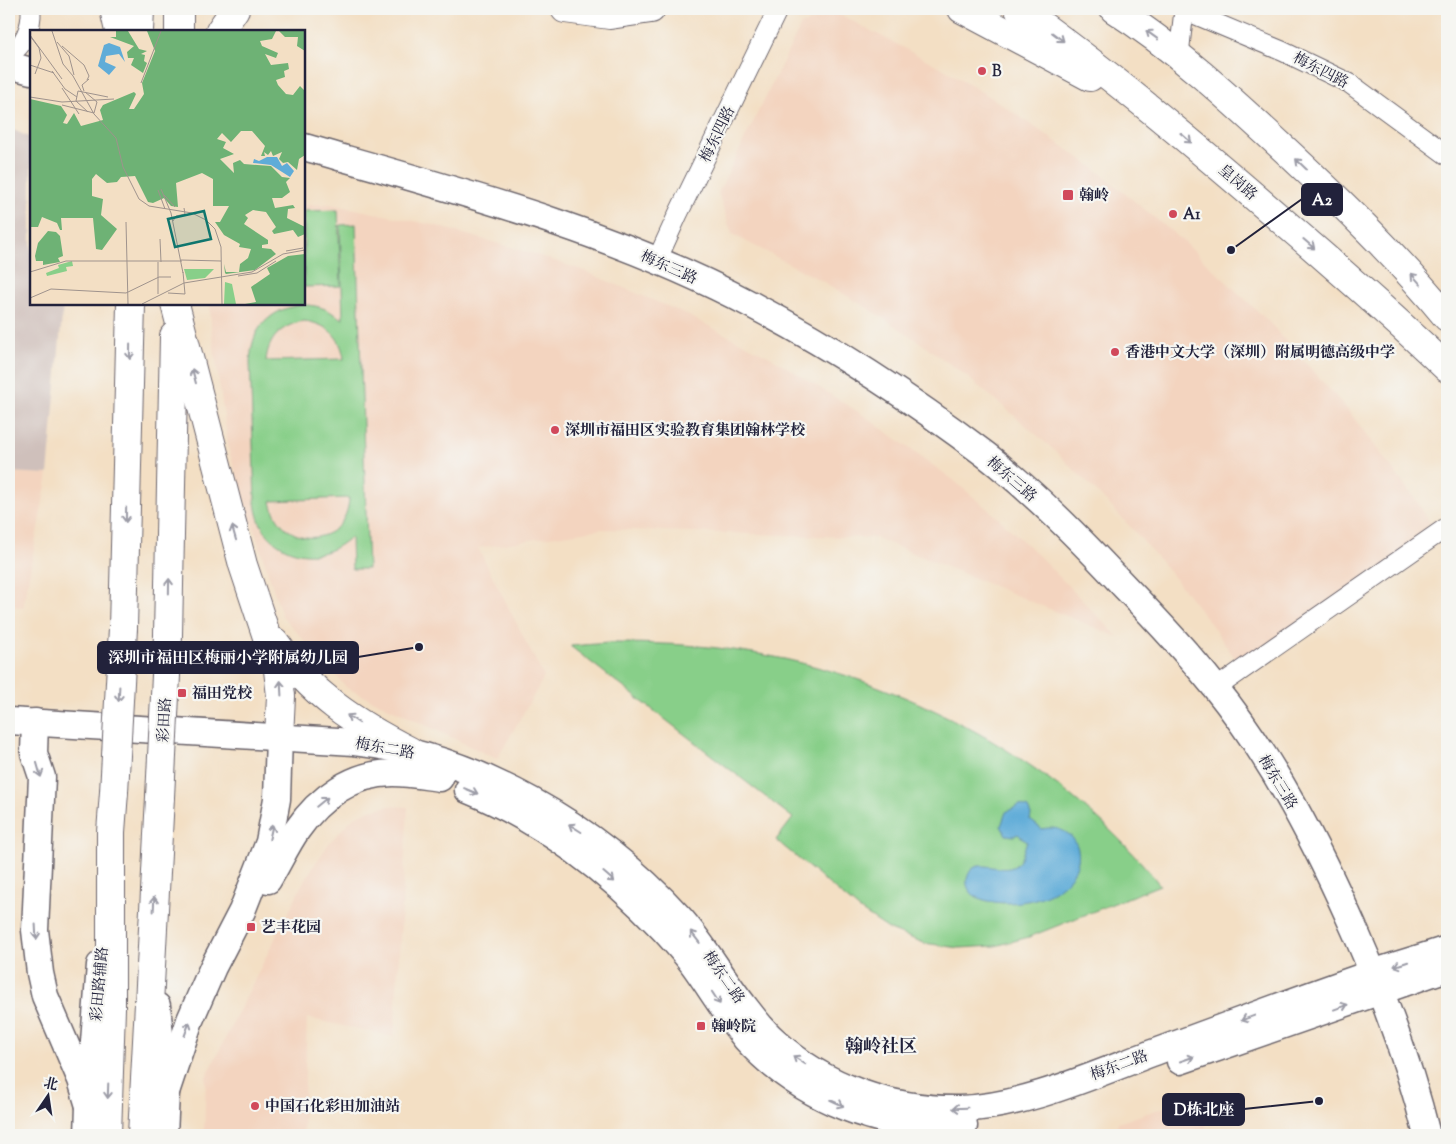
<svg xmlns="http://www.w3.org/2000/svg" width="1456" height="1144" viewBox="0 0 1456 1144" font-family="'Sorts Mill Goudy','Noto Serif SC',serif">
<rect width="100%" height="100%" fill="#f6f6f2"/>
<filter id="ink" filterUnits="userSpaceOnUse"><feTurbulence type="fractalNoise" baseFrequency=".02" numOctaves="2"/><feDisplacementMap in="SourceGraphic" scale="10" xChannelSelector="R" yChannelSelector="G"/><feConvolveMatrix kernelMatrix="1 2 1 2 8 2 1 2 1" color-interpolation-filters="sRGB"/></filter>
<filter id="wash" filterUnits="userSpaceOnUse"><feTurbulence type="fractalNoise" baseFrequency=".0096" numOctaves="4" result="noise"/><feDisplacementMap in="SourceGraphic" scale="20" xChannelSelector="R" yChannelSelector="G"/><feGaussianBlur stdDeviation="1.12" result="paint"/><feColorMatrix in="noise" values="0 0 0 0 0 0 0 0 0 0 0 0 0 0 0 0 0 1.4 0 .05"/><feComposite in="paint" operator="in"/></filter>
<g filter="url(#wash)">
<rect width="100%" height="100%" fill="#f3dfc4"/>
<g fill="#f3d4bf">
<polygon points="837,13 942,68 992,98 1090,165 1182,240 1268,321 1347,409 1418,503 1439,538 1244,671 1210,623 1174,577 1136,533 1096,491 1054,450 1010,412 965,375 918,341 869,309 824,282 732,234 718,193 801,25"/>
<polygon points="330,204 433,225 534,254 584,271 681,312 774,359 863,415 952,479 996,516 1038,555 1118,637 876,538 602,529 478,548 544,677 497,759 347,688 282,616 229,451 211,327 210,304 304,304 304,205"/>
<polygon points="9,472 48,474 23,608 9,605"/>
<polygon points="389,806 408,807 394,1037 307,1018 303,1135 204,1135 206,1077 305,879 330,842 353,818 370,810"/>
<polygon points="1214,1090 1204,1135 1115,1135 1118,1123"/>
</g>
<polygon fill="#cfc0bb" points="9,128 31,138 31,304 63,304 48,474 9,472"/>
<g fill="#88cf89" stroke="#557862" fill-rule="evenodd">
<polygon points="338,210 341,286 304,287 304,211"/>
<path d="M356 224 368 569H352L351 537C343 543 337 548 328 551 304 560 275 549 263 528 258 520 256 511 255 502L250 361C251 351 252 343 256 334 267 312 296 300 319 307 328 309 335 315 343 319L340 225ZM304 321C327 324 341 336 344 359L266 361C268 338 282 325 304 321ZM349 498C347 549 280 551 271 501Z"/>
<path d="M609 643C649 643 687 644 726 649 888 669 1058 756 1160 885L1029 937 995 946 959 948 924 943 890 930 860 910 776 840 793 818 570 646Z"/>
</g>
<path fill="#5facd8" stroke="#40678a" d="M1020 805 1028 808 1031 815 1030 820 1042 829C1067 823 1087 845 1075 870 1060 900 1013 908 984 900 974 897 965 890 967 879 973 852 1001 877 1016 865 1023 859 1023 850 1027 842L1018 834 1014 836 1006 835 1001 826 1006 812Z"/>
</g>
<g filter="url(#ink)">
<g fill="none" stroke-linecap="round" stroke-linejoin="round">
<defs>
<g id="street">
<polyline points="1182,9 1282,51 1349,83 1447,155"/>
<polyline points="1179,55 1184,10"/>
<path d="M9 56C24 44 32 28 31 9"/>
<polyline points="657,260 678,214 778,9"/>
<polyline points="1216,688 1447,527"/>
</g>
<g id="secondary">
<polyline points="9,65 31,71"/>
<path d="M304 147C455 190 613 231 752 305 834 348 912 399 986 455 1036 494 1081 540 1124 586 1155 618 1186 651 1214 686 1274 760 1318 847 1356 933 1385 999 1410 1066 1427 1135"/>
<path d="M9 721 354 742C477 756 596 826 679 917 703 943 720 975 742 1003 752 1016 762 1030 775 1041 823 1087 893 1110 959 1109 1026 1107 1100 1072 1163 1049 1232 1024 1300 998 1370 974 1395 965 1421 958 1447 949"/>
<polyline points="35,722 34,753 42,777 35,930 40,973 45,996 81,1080 89,1106"/>
<path d="M468 790C542 820 610 873 664 930 676 943 688 956 698 971 714 994 728 1017 746 1039 799 1098 885 1133 964 1126"/>
<path d="M268 880C278 864 286 846 297 830 319 798 353 773 393 773 409 773 424 776 440 778"/>
<polyline points="157,1006 166,1092 164,1135"/>
<polyline points="1180,1061 1447,968"/>
<polyline points="166,1092 190,1020 213,967 242,911 269,842 277,799 279,737"/>
<polyline points="88,1135 89,1106 100,965"/>
</g>
<g id="primary">
<polyline points="179,9 179,31"/>
<polyline points="139,31 140,9"/>
<polyline points="175,304 243,565 278,670 281,696 279,737"/>
<polyline points="123,628 131,304"/>
<polyline points="168,635 174,336"/>
<path d="M275 642C311 695 355 723 410 751"/>
<polyline points="107,1135 111,1008 111,832 114,792"/>
<polyline points="142,1135 160,797"/>
</g>
<g id="highway">
<polyline points="114,9 119,31"/>
<polyline points="565,9 610,15 651,9"/>
<polyline points="962,9 1090,77"/>
<path d="M1019 9C1104 69 1184 136 1264 205 1326 258 1388 312 1447 368"/>
<path d="M1114 9C1175 48 1228 97 1281 146 1339 200 1396 255 1447 317"/>
<polyline points="220,31 235,9"/>
</g>
</defs>
<use href="#street" stroke="#6b646b" stroke-width="21"/>
<use href="#secondary" stroke="#6b646b" stroke-width="29"/>
<use href="#primary" stroke="#6b646b" stroke-width="30"/>
<use href="#highway" stroke="#6b646b" stroke-width="30"/>
<use href="#street" stroke="#fff" stroke-width="19"/>
<use href="#secondary" stroke="#fff" stroke-width="26"/>
<use href="#primary" stroke="#fff" stroke-width="28"/>
<use href="#highway" stroke="#fff" stroke-width="28"/>
<defs>
<g id="primary-bridge">
<polyline points="114,792 123,628"/>
<polyline points="160,797 168,635"/>
</g>
</defs>
<use href="#primary-bridge" stroke="#6b646b" stroke-width="30" stroke-linecap="butt"/>
<use href="#primary-bridge" stroke="#fff" stroke-width="28"/>
</g>
<defs><path id="oneway-shaft" d="M-6 0H5M1.5-3L5.5 0L1.5 3" fill="none" stroke-width="1.6" stroke-linecap="round" stroke-linejoin="round" transform="scale(1.25)"/></defs>
<g stroke="#9c9ca7">
<use href="#oneway-shaft" transform="translate(1152 35) rotate(-144)"/>
<use href="#oneway-shaft" transform="translate(1058 37) rotate(37)"/>
<use href="#oneway-shaft" transform="translate(1186 138) rotate(41)"/>
<use href="#oneway-shaft" transform="translate(1301 164) rotate(-136)"/>
<use href="#oneway-shaft" transform="translate(1309 244) rotate(41)"/>
<use href="#oneway-shaft" transform="translate(1416 279) rotate(-131)"/>
<use href="#oneway-shaft" transform="translate(130 352) rotate(91)"/>
<use href="#oneway-shaft" transform="translate(194 376) rotate(-105)"/>
<use href="#oneway-shaft" transform="translate(126 515) rotate(91)"/>
<use href="#oneway-shaft" transform="translate(234 533) rotate(-106)"/>
<use href="#oneway-shaft" transform="translate(169 586) rotate(-89)"/>
<use href="#oneway-shaft" transform="translate(281 688) rotate(-93)"/>
<use href="#oneway-shaft" transform="translate(119 694) rotate(93)"/>
<use href="#oneway-shaft" transform="translate(353 719) rotate(-146)"/>
<use href="#oneway-shaft" transform="translate(39 770) rotate(74)"/>
<use href="#oneway-shaft" transform="translate(471 791) rotate(22)"/>
<use href="#oneway-shaft" transform="translate(322 802) rotate(-39)"/>
<use href="#oneway-shaft" transform="translate(575 828) rotate(-148)"/>
<use href="#oneway-shaft" transform="translate(271 832) rotate(-77)"/>
<use href="#oneway-shaft" transform="translate(609 877) rotate(41)"/>
<use href="#oneway-shaft" transform="translate(154 904) rotate(-87)"/>
<use href="#oneway-shaft" transform="translate(36 932) rotate(87)"/>
<use href="#oneway-shaft" transform="translate(695 937) rotate(-128)"/>
<use href="#oneway-shaft" transform="translate(1401 964) rotate(162)"/>
<use href="#oneway-shaft" transform="translate(716 998) rotate(57)"/>
<use href="#oneway-shaft" transform="translate(1341 1007) rotate(-20)"/>
<use href="#oneway-shaft" transform="translate(1248 1018) rotate(160)"/>
<use href="#oneway-shaft" transform="translate(187 1029) rotate(-70)"/>
<use href="#oneway-shaft" transform="translate(1187 1059) rotate(-19)"/>
<use href="#oneway-shaft" transform="translate(799 1060) rotate(-147)"/>
<use href="#oneway-shaft" transform="translate(108 1091) rotate(92)"/>
<use href="#oneway-shaft" transform="translate(837 1103) rotate(25)"/>
<use href="#oneway-shaft" transform="translate(960 1108) rotate(178)"/>
</g>
</g>
<g fill="#d1495b" stroke="#f6f6f2" stroke-width="2">
<circle cx="982" cy="71" r="5"/>
<rect x="1062" y="189" width="12" height="12" rx="2.5"/>
<circle cx="1173" cy="214" r="5"/>
<circle cx="1115" cy="352" r="5"/>
<circle cx="555" cy="430" r="5"/>
<rect x="177" y="688" width="10" height="10" rx="2.5"/>
<rect x="246" y="922" width="10" height="10" rx="2.5"/>
<rect x="696" y="1021" width="10" height="10" rx="2.5"/>
<circle cx="255" cy="1106" r="5"/>
</g>
<g text-anchor="middle" stroke-width="4.5" stroke-linejoin="round" paint-order="stroke">
<g font-size="15" fill="#22223b" stroke="#f6f6f2">
<text transform="translate(1321 70) rotate(27)" y="5">梅东四路</text>
<text transform="translate(717 134) rotate(-64)" y="5">梅东四路</text>
<text transform="translate(1238 182) rotate(41)" y="5">皇岗路</text>
<text transform="translate(669 267) rotate(24)" y="5">梅东三路</text>
<text transform="translate(1012 479) rotate(41)" y="5">梅东三路</text>
<text transform="translate(164 720) rotate(-87)" y="5">彩田路</text>
<text transform="translate(385 748) rotate(10)" y="5">梅东二路</text>
<text transform="translate(1278 782) rotate(59)" y="5">梅东三路</text>
<text transform="translate(724 977) rotate(55)" y="5">梅东二路</text>
<text transform="translate(99 984) rotate(-85)" y="5">彩田路辅路</text>
<text transform="translate(1119 1065) rotate(-20)" y="5">梅东二路</text>
</g>
<g font-size="15" font-weight="bold" fill="#22223b" stroke="#f6f6f2" text-anchor="start">
<text x="992" y="76">B</text>
<text x="1079" y="200">翰岭</text>
<text x="1183" y="219">A1</text>
<text x="1125" y="357">香港中文大学（深圳）附属明德高级中学</text>
<text x="565" y="435">深圳市福田区实验教育集团翰林学校</text>
<text x="192" y="698">福田党校</text>
<text x="261" y="932">艺丰花园</text>
<text x="711" y="1031">翰岭院</text>
<text x="265" y="1111">中国石化彩田加油站</text>
</g>
<g font-size="18" font-weight="bold" fill="#22223b" stroke="#f6f6f2">
<text x="881" y="1052">翰岭社区</text>
</g>
</g>
<g transform="translate(30 30)">
<rect width="275" height="275" fill="#f3dfc4"/>
<path d="M42 231 43 236 36 237 37 241 17 246 16 243 29 238 28 235ZM154 239H184L175 248 157 250ZM195 252 202 254 206 274H194Z" fill="#88cf89"/>
<path d="M86 1H98L109 19 117 21 111 24 115 25 114 31 117 33 113 43 101 35 104 28H98L97 22 104 16 80 7H86ZM117 1H246L242 9 230 11 232 16 248 23 246 28 235 24 241 35 258 33 259 39 254 41 255 47 246 50 248 55 256 64 263 65 270 56 275 61V125L269 129 267 140 258 132 253 133 249 129 252 122 243 126 241 121 238 125 234 122 235 126H231L235 116 222 101H211L201 112 192 103 187 109 196 112 193 118 204 124 190 129 204 143 203 133 210 130 214 134 241 136 252 147 260 148 256 152 260 162 252 168H242L245 178 263 175 265 178 258 179 257 188 275 197V204L268 207 263 200 244 204 242 201 246 197 236 182 223 180 215 185 218 188 214 194 238 210V214L232 215V218L241 219 246 224 225 240 196 244 195 243 194 234 196 242H209L210 234 218 228 221 219 209 217 210 214 194 205 185 192H190L199 176H183V149L172 143 146 153 148 177 141 176 134 168 123 173 118 172 105 146 91 147 87 152 77 153 66 144 62 149V166L73 169 71 185 87 199 72 220 66 219 63 188H31L32 200H30L27 193 12 187 8 197H0V69L31 76 37 85 33 93 37 94 44 83 51 96 73 90 70 80 73 75 104 62 106 64 99 79H104L114 64 112 53 125 21ZM249 1H275V21L267 16 268 7H255ZM18 201 26 202 30 206 33 226 28 228 30 232 13 235V231H6L5 226 8 213ZM275 224V274H215L226 272 221 257 240 244 237 238 258 226Z" fill="#6eb275"/>
<path d="M79 13 90 17 95 32 89 24 76 26 75 32 86 37 79 45 68 36 74 15ZM237 127H247L252 136 257 133 264 141 260 147 241 135 223 133 224 129 229 131Z" fill="#5facd8"/>
<path fill="none" stroke="#9f938d" stroke-width="1" d="M22 1 33 34 43 46 64 84 86 108 93 137 109 169 119 176 162 183 176 190 185 199 191 217 192 274M0 5 32 49M0 6 9 18 11 28 5 44M27 12 39 26 44 45M32 16 54 35 59 46 57 50M0 35 24 43M22 41 35 59 47 67M111 53 131 1M32 58 49 84M54 61 52 55 59 49M0 67 32 72 84 69M32 75 64 83 67 72 55 62M58 82 46 71 48 61 78 67M131 159 141 183 153 243M128 160 135 179M134 165 145 177M143 191 146 186 155 184 154 178M96 192 98 274M130 209 131 232M256 221 273 218M151 230 191 231M0 242 36 231H152M208 246 227 243 246 231M138 263 155 264 153 242M128 264V232M0 268 21 259 96 263 129 247H141M112 274 154 253 222 242 253 224 275 220"/>
<path fill="#0f766e" fill-opacity="0.15" stroke="#0f766e" stroke-width="2.5" d="M174 181 181 209 145 217 138 189Z"/>
<rect width="275" height="275" fill="none" stroke="#22223b" stroke-width="2.5"/>
</g>
<path fill="none" stroke="#22223b" stroke-width="2" d="M1231 250L1302 199M419 647L358 657M1319 1101L1244 1109"/>
<g fill="#22223b" stroke="#f6f6f2" stroke-width="2">
<circle cx="1231" cy="250" r="5"/>
<circle cx="419" cy="647" r="5"/>
<circle cx="1319" cy="1101" r="5"/>
</g>
<g fill="#22223b" stroke="#22223b" stroke-width="2">
<rect x="1302" y="184" width="40" height="31" rx="5"/>
<rect x="98" y="642" width="260" height="31" rx="5"/>
<rect x="1163" y="1094" width="81" height="31" rx="5"/>
</g>
<g font-size="16" text-anchor="middle" font-weight="bold" fill="#fff">
<text x="1322" y="205">A2</text>
<text x="228" y="663">深圳市福田区梅丽小学附属幼儿园</text>
<text x="1204" y="1115">D栋北座</text>
</g>
<rect width="1456" height="1144" fill="none" stroke="#f6f6f2" stroke-width="30"/>
<g transform="translate(48 1096) rotate(13)" stroke="#f6f6f2" stroke-width="4" paint-order="stroke">
<path d="M0-4L9 19L0 12L-9 19Z" fill="#22223b"/>
<text y="-8" font-size="14" font-weight="bold" text-anchor="middle" fill="#22223b">北</text>
</g>
</svg>
